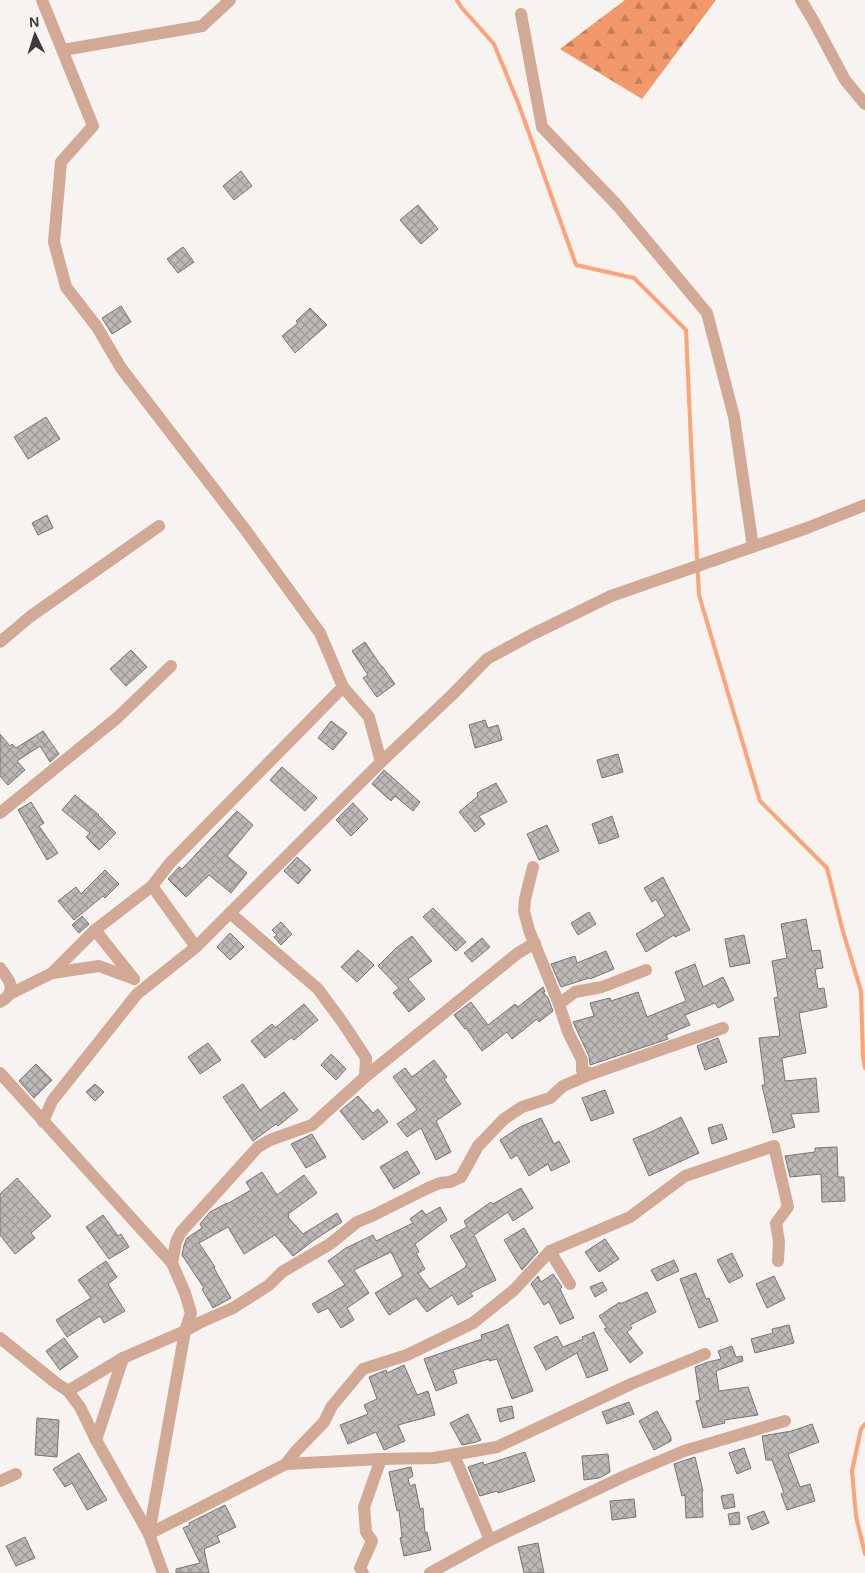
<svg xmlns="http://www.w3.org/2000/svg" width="865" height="1573" viewBox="0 0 865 1573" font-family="Helvetica,sans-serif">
<defs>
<pattern id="forest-firs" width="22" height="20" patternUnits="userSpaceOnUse" patternTransform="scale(1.25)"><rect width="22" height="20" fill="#f2986a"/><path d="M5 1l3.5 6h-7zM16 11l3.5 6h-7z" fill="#c57d58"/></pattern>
<pattern id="building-cross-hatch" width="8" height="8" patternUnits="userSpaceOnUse" patternTransform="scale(1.25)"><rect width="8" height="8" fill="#bdb9b7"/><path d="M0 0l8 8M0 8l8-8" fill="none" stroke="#9b9796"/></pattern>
</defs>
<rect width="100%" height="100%" fill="#f7f3f1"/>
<polygon fill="url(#forest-firs)" points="625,0 716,0 642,99 560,49"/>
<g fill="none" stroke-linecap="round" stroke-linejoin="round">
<g stroke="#fda375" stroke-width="4">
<polyline points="457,0 461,7 494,44 519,105 576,265 634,278 686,330 691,443 699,595 760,801 827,868 842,928 861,991 863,1057 865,1068"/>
<polyline points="865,1424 861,1429 852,1471 856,1516 865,1554"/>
</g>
</g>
<g fill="url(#building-cross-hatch)" stroke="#797573">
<polygon points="241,171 252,186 234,200 223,186"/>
<polygon points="418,205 438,229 421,244 400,220"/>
<polygon points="183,247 194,262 178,273 167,259"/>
<polygon points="121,306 131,322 112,334 102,318"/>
<polygon points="310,308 327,325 295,353 282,336 298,323 296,321"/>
<polygon points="46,417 60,439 28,459 14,437"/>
<polygon points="47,515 53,528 38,535 32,523"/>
<polygon points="365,642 381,666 382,666 395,684 377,697 363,678 368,675 352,651"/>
<polygon points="131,650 147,667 126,686 110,669"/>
<polygon points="485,720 488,728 498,725 502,740 475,748 469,725"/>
<polygon points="331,721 347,733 333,750 318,738"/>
<polygon points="43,731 59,754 50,762 40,746 17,761 25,770 8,785 0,776 0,734 10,746 12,744 16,748"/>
<polygon points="618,754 623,772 602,778 597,760"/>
<polygon points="282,767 317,798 305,811 270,780"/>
<polygon points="384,770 420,802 413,811 395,796 391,801 372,784"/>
<polygon points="496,783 507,802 479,816 485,824 475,832 459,812 478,796 477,793"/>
<polygon points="75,795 99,815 98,815 116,833 99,850 86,837 90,833 62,810"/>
<polygon points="31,802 44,823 39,826 58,853 47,860 18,810"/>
<polygon points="353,803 368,819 351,836 336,820"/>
<polygon points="237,811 253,825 227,856 247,873 231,893 209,875 186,897 168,879 179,867 182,869"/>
<polygon points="612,816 619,837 599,844 592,824"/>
<polygon points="547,825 559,851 539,860 527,834"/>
<polygon points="297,857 311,870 298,884 284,871"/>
<polygon points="105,870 119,884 105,898 103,896 74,920 58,901 76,887 81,894"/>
<polygon points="663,877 690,930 675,937 674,935 646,952 636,934 665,916 656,899 652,902 644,888"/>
<polygon points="433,908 466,942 456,951 423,917"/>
<polygon points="589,912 596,924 578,935 571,923"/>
<polygon points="82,916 89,924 79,933 72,925"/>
<polygon points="806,919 812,951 820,950 823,968 815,969 818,989 824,988 827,1007 799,1013 806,1053 782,1058 785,1081 816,1078 819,1112 791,1114 795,1127 773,1133 762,1085 765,1085 759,1038 780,1036 774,998 778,997 772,961 787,958 781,924"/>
<polygon points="281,922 292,934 281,945 274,937 277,935 272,930"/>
<polygon points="230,933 244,947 230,960 217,947"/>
<polygon points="744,935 750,963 730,967 725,939"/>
<polygon points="412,936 432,961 408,979 425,999 409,1012 393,993 399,988 378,966 396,948"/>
<polygon points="482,938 490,947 472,962 464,953"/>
<polygon points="358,950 374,965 357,982 341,967"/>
<polygon points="606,951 614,969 590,979 589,978 561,987 551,964 575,956 577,963"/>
<polygon points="695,964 703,987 723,977 734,1000 718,1008 715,1003 685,1015 690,1025 666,1035 668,1039 590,1065 589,1056 573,1022 594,1016 590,1003 610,998 611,1001 638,992 647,1017 686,1001 675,972"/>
<polygon points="543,987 545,992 543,992 548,998 553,1011 539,1022 537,1019 512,1039 507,1032 482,1051 466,1028 465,1029 454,1015 471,1002 488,1025 515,1004 518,1007"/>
<polygon points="304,1004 318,1020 294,1040 292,1037 265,1058 251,1041 272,1024 275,1028"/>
<polygon points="718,1038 727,1062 705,1070 697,1046"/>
<polygon points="208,1043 221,1060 200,1074 188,1057"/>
<polygon points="331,1054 346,1069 336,1080 321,1065"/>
<polygon points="434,1060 447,1077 444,1079 461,1104 436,1121 451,1152 436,1160 421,1128 407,1137 397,1124 417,1110 393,1077 405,1068 412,1077"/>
<polygon points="36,1064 52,1080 34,1098 19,1081"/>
<polygon points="95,1084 104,1092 95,1101 86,1092"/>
<polygon points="243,1084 260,1110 284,1092 298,1110 278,1126 276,1124 253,1141 223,1097"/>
<polygon points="605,1090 614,1113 591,1121 582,1098"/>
<polygon points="358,1096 373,1113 378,1109 388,1122 363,1140 340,1111"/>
<polygon points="681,1117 699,1153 649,1176 633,1139 651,1132"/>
<polygon points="541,1118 554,1144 559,1141 570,1162 551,1171 548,1164 529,1176 517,1155 511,1159 500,1140 520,1127"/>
<polygon points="722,1124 727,1139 712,1144 708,1128"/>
<polygon points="312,1134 326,1157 306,1168 291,1144"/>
<polygon points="837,1147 838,1177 844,1177 845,1201 822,1202 821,1174 790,1177 785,1156 815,1152 815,1148"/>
<polygon points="407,1151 420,1173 394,1189 380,1167"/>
<polygon points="262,1172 277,1195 304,1175 317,1193 288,1214 289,1216 288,1217 303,1234 337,1213 342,1222 314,1240 293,1256 275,1235 244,1254 228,1227 199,1243 215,1267 214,1268 231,1298 213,1308 202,1289 204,1288 182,1255 184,1245 187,1238 202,1228 200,1224 210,1212 227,1203 227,1204 251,1190 246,1182"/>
<polygon points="17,1178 51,1216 31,1233 35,1238 15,1254 0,1235 0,1194"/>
<polygon points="521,1188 533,1208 513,1221 508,1212 474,1235 496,1280 470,1293 473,1296 458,1305 452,1295 427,1312 416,1298 389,1315 375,1293 403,1276 391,1252 354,1270 369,1293 347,1308 354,1320 341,1328 328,1308 318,1313 312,1304 345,1285 328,1261 346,1248 373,1235 376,1241 413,1223 410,1219 422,1210 426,1215 440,1207 447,1220 415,1244 419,1252 416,1253 425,1269 418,1273 430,1289 466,1267 465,1266 467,1265 450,1236 467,1227 464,1221 491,1202 493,1204"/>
<polygon points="103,1215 118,1236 121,1234 129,1247 109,1259 86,1227"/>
<polygon points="524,1228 538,1252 522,1270 504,1240"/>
<polygon points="605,1239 619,1259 599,1272 585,1252"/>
<polygon points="732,1253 743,1276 729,1283 717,1260"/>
<polygon points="674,1260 679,1271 657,1281 651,1270"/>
<polygon points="106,1261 117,1277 108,1284 125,1311 104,1323 100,1316 67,1337 56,1320 91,1298 78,1280"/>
<polygon points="696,1273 706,1299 709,1298 718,1321 699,1328 680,1279"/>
<polygon points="553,1274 562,1287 560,1289 574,1318 560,1324 549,1302 544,1305 531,1284 538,1276 541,1282"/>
<polygon points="774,1276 785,1299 767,1308 756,1284"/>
<polygon points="602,1282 607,1290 595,1297 590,1287"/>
<polygon points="647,1292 656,1312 630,1325 632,1328 627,1332 643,1353 630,1363 604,1329 607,1328 599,1316 620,1302 620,1304"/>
<polygon points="508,1324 533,1391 512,1399 497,1359 489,1361 489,1359 453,1370 457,1383 436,1391 424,1359 482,1339 481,1335 499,1329"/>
<polygon points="789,1325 794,1343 755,1353 751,1339 773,1333 772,1329"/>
<polygon points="594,1332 608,1370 587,1378 577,1353 546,1370 534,1347 557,1336 563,1347 583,1339 582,1337"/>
<polygon points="64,1338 78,1357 60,1370 46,1351"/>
<polygon points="732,1346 736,1357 742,1356 743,1361 716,1371 719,1391 748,1387 758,1415 724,1420 725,1423 703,1428 696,1401 700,1400 695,1367 708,1362 721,1359 718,1351"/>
<polygon points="404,1365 417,1395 428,1391 435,1415 398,1425 405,1441 384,1450 376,1432 348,1444 340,1425 368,1414 364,1405 377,1399 369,1377 386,1370 387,1373"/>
<polygon points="629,1402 634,1414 607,1424 602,1412"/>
<polygon points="512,1406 514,1418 500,1422 497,1409"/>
<polygon points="657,1411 671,1437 671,1441 654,1450 639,1421"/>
<polygon points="468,1414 481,1440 476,1442 462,1445 450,1423"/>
<polygon points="37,1418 59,1420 57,1457 35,1455"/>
<polygon points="812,1424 819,1442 788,1454 800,1487 810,1484 815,1501 787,1510 781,1494 784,1493 772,1460 766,1460 762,1436 792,1431"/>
<polygon points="744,1448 751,1468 737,1474 729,1453"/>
<polygon points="525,1452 535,1481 498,1493 497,1491 480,1496 468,1467 483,1462 484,1465"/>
<polygon points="79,1453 107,1500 87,1510 72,1483 65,1487 53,1469"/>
<polygon points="608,1454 610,1472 599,1478 584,1480 582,1456"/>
<polygon points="695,1457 703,1491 702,1492 703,1517 686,1518 685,1495 682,1496 674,1464"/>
<polygon points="411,1467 413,1476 408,1479 410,1486 415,1484 420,1509 423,1508 425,1533 427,1532 431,1550 404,1556 400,1538 402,1537 399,1510 397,1511 389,1472"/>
<polygon points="733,1494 735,1507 724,1509 721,1496"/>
<polygon points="634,1499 636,1517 612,1520 610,1501"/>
<polygon points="225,1505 236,1527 217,1536 220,1542 204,1549 209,1573 176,1573 176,1569 200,1563 183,1528 190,1525 189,1523"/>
<polygon points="764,1511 769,1523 752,1530 747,1517"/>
<polygon points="739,1512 740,1524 730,1525 728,1514"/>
<polygon points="25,1537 35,1558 16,1566 6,1546"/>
<polygon points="538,1543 544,1573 524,1573 518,1547"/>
</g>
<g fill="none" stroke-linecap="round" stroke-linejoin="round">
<g stroke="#d2a995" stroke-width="12">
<polyline points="42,0 93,126 61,162 54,242 66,287 97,327 121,368 244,528 320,633 343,687 369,717 381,762"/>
<polyline points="801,0 813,20 845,80 865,104"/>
<polyline points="521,14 542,127 617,205 707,313 734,417 753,547"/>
<polyline points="63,50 202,26 230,0"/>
<polyline points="0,642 31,616 159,526"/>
<polyline points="0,813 117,718 171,666"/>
<polyline points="152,886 196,947"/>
<polyline points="95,930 134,979"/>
<path d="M0 968C5 975 15 985 9 994 8 997 3 1000 0 1002"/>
<polyline points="52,973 99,966 134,979"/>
<polyline points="10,994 52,973 95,930 152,886 170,863 343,687"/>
<polyline points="559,1004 575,992 602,987 646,970"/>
<polyline points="0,1073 172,1263 185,1293 191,1313 185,1331 149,1534"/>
<polyline points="591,1074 723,1028"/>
<polyline points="365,1077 518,953 535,943"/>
<polyline points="43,1122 52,1101 137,994 196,947 381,762 453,694 487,659 531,635 611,596 807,528 865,505"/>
<polyline points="550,1251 570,1284"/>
<polyline points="172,1263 176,1242 181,1232 258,1147 270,1140 312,1125 365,1077 366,1058 343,1023 318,989 230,913"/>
<polyline points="0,1338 56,1383 68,1391 80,1407 96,1440 149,1534 163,1573"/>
<polyline points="68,1391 123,1358"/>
<polyline points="96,1440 123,1358 185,1331 201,1322 233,1308 269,1285 282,1272 330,1244 357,1222 372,1216 428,1188 440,1183 450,1182 461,1177 478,1146 504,1119 522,1107 550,1098 563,1086 591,1074 582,1070 582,1060 568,1032 559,1004 529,930 524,911 525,899 533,867"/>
<polyline points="454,1455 490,1540 627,1475 684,1451 785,1421"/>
<polyline points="286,1464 296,1451 324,1422 332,1406 363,1369 407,1355 473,1323 514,1290 550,1251 630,1217 685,1176 774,1146 788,1207 776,1223 779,1242 778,1261"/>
<polyline points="0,1481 16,1474"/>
<polyline points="149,1534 286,1464 381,1459 434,1458 497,1447 631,1384 705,1354"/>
<polyline points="363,1573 360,1568 372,1541 366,1532 364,1507 381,1459"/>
<polyline points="430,1573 490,1540"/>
</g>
</g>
<g transform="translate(35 35) rotate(356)" stroke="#f7f3f1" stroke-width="4" paint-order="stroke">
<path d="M0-4L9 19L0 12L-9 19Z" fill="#3c3a3a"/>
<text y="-8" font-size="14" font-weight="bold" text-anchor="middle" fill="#3c3a3a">N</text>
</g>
</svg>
